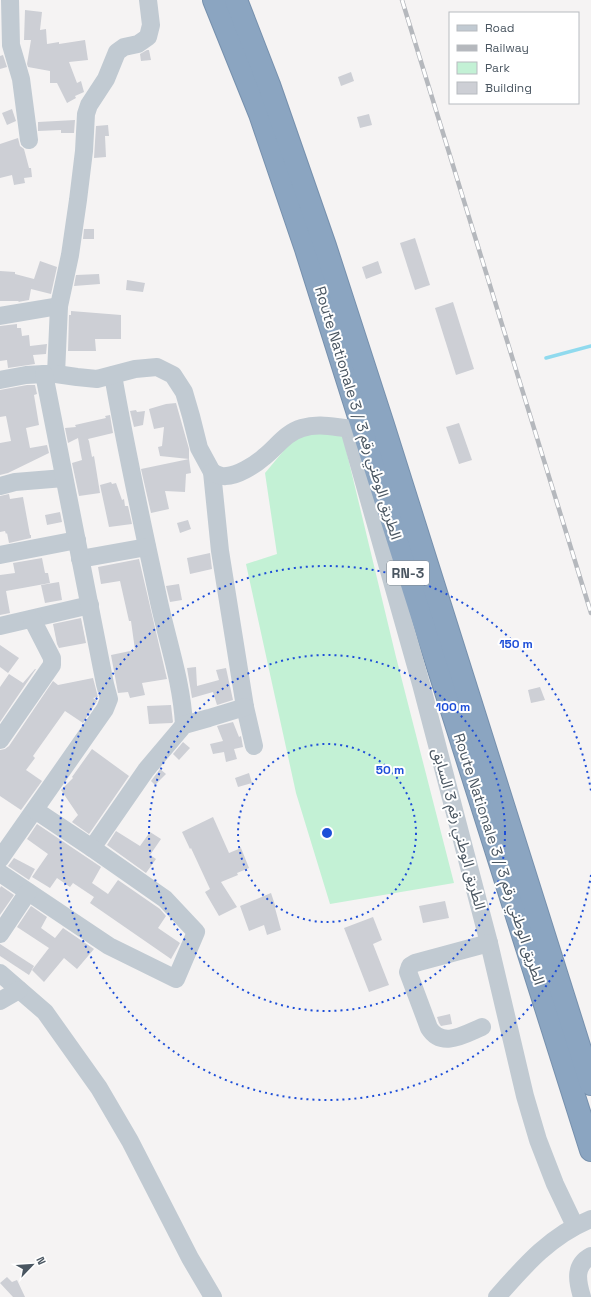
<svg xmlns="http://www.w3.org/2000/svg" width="591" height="1297" viewBox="0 0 591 1297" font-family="'Space Grotesk','Noto Sans Arabic',sans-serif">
<rect width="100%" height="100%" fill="#f5f3f3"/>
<polygon fill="#c3f1d5" points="320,427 342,433 396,657 454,883 330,904 296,793 246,564 277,554 265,473 296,436"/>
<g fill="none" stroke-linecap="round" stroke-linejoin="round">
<polyline stroke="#90daee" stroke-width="3.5" points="546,358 591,346"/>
</g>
<g fill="#cdcfd5">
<polygon points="25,10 42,12 40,30 46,29 47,44 59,42 59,44 85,40 88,60 69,62 77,83 81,81 84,92 75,96 76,98 67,103 57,83 50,83 50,71 28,67 27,64 31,40 24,40"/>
<polygon points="147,50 149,50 151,60 141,61 140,54"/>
<polygon points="3,55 7,67 0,69 0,56"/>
<polygon points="351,72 354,81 341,86 338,77"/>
<polygon points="12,109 16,121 7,125 2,113"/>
<polygon points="369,114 372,125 360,128 357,117"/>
<polygon points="75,120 74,133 61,133 61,130 38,131 38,122"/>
<polygon points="108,125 109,136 105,136 106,157 94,158 96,126"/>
<polygon points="18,138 20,146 24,149 29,168 31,168 32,177 24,178 25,183 14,185 12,175 0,178 0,144"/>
<polygon points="84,229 94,229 94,239 83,239"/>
<polygon points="415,238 430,285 415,290 400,243"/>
<polygon points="40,261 57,267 51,294 31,289 29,300 18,302 19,301 0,301 0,271 15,272 15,274 34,279"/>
<polygon points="378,261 382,273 366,279 362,267"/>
<polygon points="99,274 100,284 74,286 76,275"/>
<polygon points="127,280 145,283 143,292 126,290"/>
<polygon points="453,302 474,369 456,375 435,308"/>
<polygon points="71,311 121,315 121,339 95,339 96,351 68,351 69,315 71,315"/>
<polygon points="17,324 17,328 21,328 22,336 29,335 30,346 47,344 46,354 33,355 35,364 8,368 7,360 0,361 0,326"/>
<polygon points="27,385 35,385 37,394 34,395 39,425 26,428 30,448 47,445 49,453 8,473 0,475 0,443 11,441 6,416 0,417 0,390"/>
<polygon points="176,403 189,449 189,459 160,456 158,447 162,446 164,427 154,429 149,409 166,404"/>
<polygon points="136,410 137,412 145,411 143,425 134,427 130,411"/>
<polygon points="110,415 113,433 88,439 89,441 87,441 89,441 92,457 94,456 100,493 79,496 72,463 82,460 80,450 78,438 68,443 65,428 76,427 75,425 106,418 105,416"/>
<polygon points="459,423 472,460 459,464 446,427"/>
<polygon points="189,459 191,473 186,474 185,492 165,491 169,509 151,513 141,469"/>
<polygon points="111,482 112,484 116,483 122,500 124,499 125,506 128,506 132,524 109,527 100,485"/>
<polygon points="9,494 10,499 23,497 30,535 31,535 31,538 9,543 7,533 6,534 5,531 0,532 0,496"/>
<polygon points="60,512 62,522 47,525 45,515"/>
<polygon points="188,520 191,529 180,533 177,523"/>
<polygon points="210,553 212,569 190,574 187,558"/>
<polygon points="42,558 45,573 48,573 50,583 6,591 10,613 0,615 0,575 15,573 13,563"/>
<polygon points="139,559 167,679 142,683 145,695 130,698 128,692 118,693 111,655 135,650 131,621 129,621 120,581 101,584 98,567"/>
<polygon points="59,582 62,600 45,603 41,585"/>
<polygon points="179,584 182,600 170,602 166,586"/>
<polygon points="81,618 86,643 59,648 57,644 53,624"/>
<polygon points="0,645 19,658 8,673 0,667"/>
<polygon points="196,667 197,686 219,680 216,670 226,668 233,700 217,705 213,692 192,698 187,668"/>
<polygon points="35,669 36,669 0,722 0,687 9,674 23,683"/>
<polygon points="93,678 98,697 93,698 97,701 83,723 65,711 33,756 35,758 26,770 42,781 21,810 0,796 0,750 5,749 9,746 53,681 58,685"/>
<polygon points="540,687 545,700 531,703 528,690"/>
<polygon points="171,705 173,722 172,723 149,724 147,706"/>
<polygon points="233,722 239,737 241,736 243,747 234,749 237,759 226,762 224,752 213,754 210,744 223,741 217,726"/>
<polygon points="183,742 190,748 179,760 173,754"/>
<polygon points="92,749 129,776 89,834 72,822 78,815 61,790 73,778 72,777"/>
<polygon points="160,769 166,774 155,785 151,781"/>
<polygon points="249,773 252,783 238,787 235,778"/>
<polygon points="213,817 229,853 241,848 249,868 237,873 238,875 221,882 237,907 219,916 205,892 210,889 191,848 190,849 182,832"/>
<polygon points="37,824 101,867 92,883 108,894 118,880 160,909 166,916 158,928 180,943 171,959 90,903 94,897 73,883 70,887 57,878 50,888 32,877 48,854 27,839"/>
<polygon points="116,831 140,846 150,832 161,839 150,855 156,859 146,873 107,845"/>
<polygon points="14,858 35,869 29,880 8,866"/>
<polygon points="1,886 14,895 0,915 0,888"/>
<polygon points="271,893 276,908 275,908 281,930 267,935 264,925 249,931 240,906"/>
<polygon points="445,901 449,918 423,923 419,906"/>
<polygon points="31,906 47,917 41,928 55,938 63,928 94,949 77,969 64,958 44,982 32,970 49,948 17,927"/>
<polygon points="373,917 382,940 373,944 389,985 369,992 344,928"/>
<polygon points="0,944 34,966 29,975 0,956"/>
<polygon points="450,1014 452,1024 441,1026 439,1023 437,1017"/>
<polygon points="7,1277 12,1282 17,1280 25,1297 13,1297 0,1283"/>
</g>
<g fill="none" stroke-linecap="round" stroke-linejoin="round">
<defs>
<g id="highway">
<polyline points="214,0 260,114 306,249 591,1150"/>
<polyline points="236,0 269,85 325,246 383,425 591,1084"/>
</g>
</defs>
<use href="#highway" stroke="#7690ad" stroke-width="24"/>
<g stroke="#c1cad2" stroke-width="18">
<polyline points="10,0 11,45 21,79 29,140"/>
<polyline points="0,316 59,306"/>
<polyline points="56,374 59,306 70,255 78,200 84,151 86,114 89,105 106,79 117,52 124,47 138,44 148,37 151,25 148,0"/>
<path d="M113 375C126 451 143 527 159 602 168 643 182 683 184 725"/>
<polyline points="0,380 26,375 44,374 56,374 77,377 97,379 135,369 157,367 173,375 184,392 191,416 199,448 212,472 220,551 245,707 254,746"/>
<polyline points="349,429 421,684 489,943 525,1096 538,1140 555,1184 575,1226"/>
<path d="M212 472C216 474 222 477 226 476 237 476 255 465 264 457 277 447 285 433 302 428 322 422 339 429 359 429"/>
<polyline points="0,486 15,482 64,478"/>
<polyline points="0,555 77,540"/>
<polyline points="80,559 147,547"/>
<polyline points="0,626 90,605"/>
<polyline points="0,740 52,665 52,658 32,619"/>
<polyline points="92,848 146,770 184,725 209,718 245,707"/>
<polyline points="0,859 105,709 109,699 105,684 44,374"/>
<polyline points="0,873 109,946 176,979 196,932 165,899 92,848 35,810"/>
<polyline points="0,934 28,892"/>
<polyline points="0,973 45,1012 99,1088 130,1141 190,1258 213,1297"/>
<polyline points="0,1001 19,990"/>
<path d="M482 1027C465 1034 442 1049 429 1028L408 972 410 966 415 963 489 943"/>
<path d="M497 1297C525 1265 551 1235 591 1219"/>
<path d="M582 1297C577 1281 574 1265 591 1256"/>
</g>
<use href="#highway" stroke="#8ba5c1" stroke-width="22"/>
<defs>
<polyline id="rail" points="402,0 591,613"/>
</defs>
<use href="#rail" stroke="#b5b8bd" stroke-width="4.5"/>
<use href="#rail" stroke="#fff" stroke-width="3" stroke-dasharray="9" stroke-linecap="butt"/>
</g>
<g fill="none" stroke="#1d4ed8" stroke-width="2" stroke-dasharray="2 4">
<circle cx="327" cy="833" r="89"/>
<circle cx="327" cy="833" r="178"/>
<path d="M591 875A267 267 0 1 1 591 791"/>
</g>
<g text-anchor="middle" stroke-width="4" stroke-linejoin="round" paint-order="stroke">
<rect fill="#fff" stroke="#808990" stroke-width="1" x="387" y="561" width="42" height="24" rx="3"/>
<g font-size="14" font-weight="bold" fill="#4a5661">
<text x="408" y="578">RN-3</text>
</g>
<g font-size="15" fill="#4a5661" stroke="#fff">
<text transform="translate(358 413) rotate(73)" y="5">Route Nationale 3 / الطريق الوطني رقم 3</text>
<text transform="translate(459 829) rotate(75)" y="5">الطريق الوطني رقم 3 السابق</text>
<text transform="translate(499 859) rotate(72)" y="5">Route Nationale 3 / الطريق الوطني رقم 3</text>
</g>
</g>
<circle cx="327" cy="833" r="6" fill="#1d4ed8" stroke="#fff" stroke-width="2"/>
<g font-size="12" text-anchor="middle" font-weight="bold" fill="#1d4ed8" stroke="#fff" stroke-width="4" stroke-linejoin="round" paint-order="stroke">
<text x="516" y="648">150 m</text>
<text x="453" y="711">100 m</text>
<text x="390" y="774">50 m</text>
</g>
<rect x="449" y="12" width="130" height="92" fill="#ffffff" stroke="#b7bbc0"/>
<rect x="457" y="25" width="20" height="6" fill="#c1cad2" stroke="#b7bbc0"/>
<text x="485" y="32" font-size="12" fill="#4a5661">Road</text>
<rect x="457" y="45" width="20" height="6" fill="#b5b8bd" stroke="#b7bbc0"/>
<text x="485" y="52" font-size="12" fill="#4a5661">Railway</text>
<rect x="457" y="62" width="20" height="12" fill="#c3f1d5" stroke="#b7bbc0"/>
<text x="485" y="72" font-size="12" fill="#4a5661">Park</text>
<rect x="457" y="82" width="20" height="12" fill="#cdcfd5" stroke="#b7bbc0"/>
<text x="485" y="92" font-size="12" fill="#4a5661">Building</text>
<g transform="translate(32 1265) rotate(65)" stroke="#ffffff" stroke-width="3" paint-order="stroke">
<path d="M0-3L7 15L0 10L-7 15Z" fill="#4a5661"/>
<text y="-6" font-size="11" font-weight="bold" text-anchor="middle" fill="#4a5661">N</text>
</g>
</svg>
